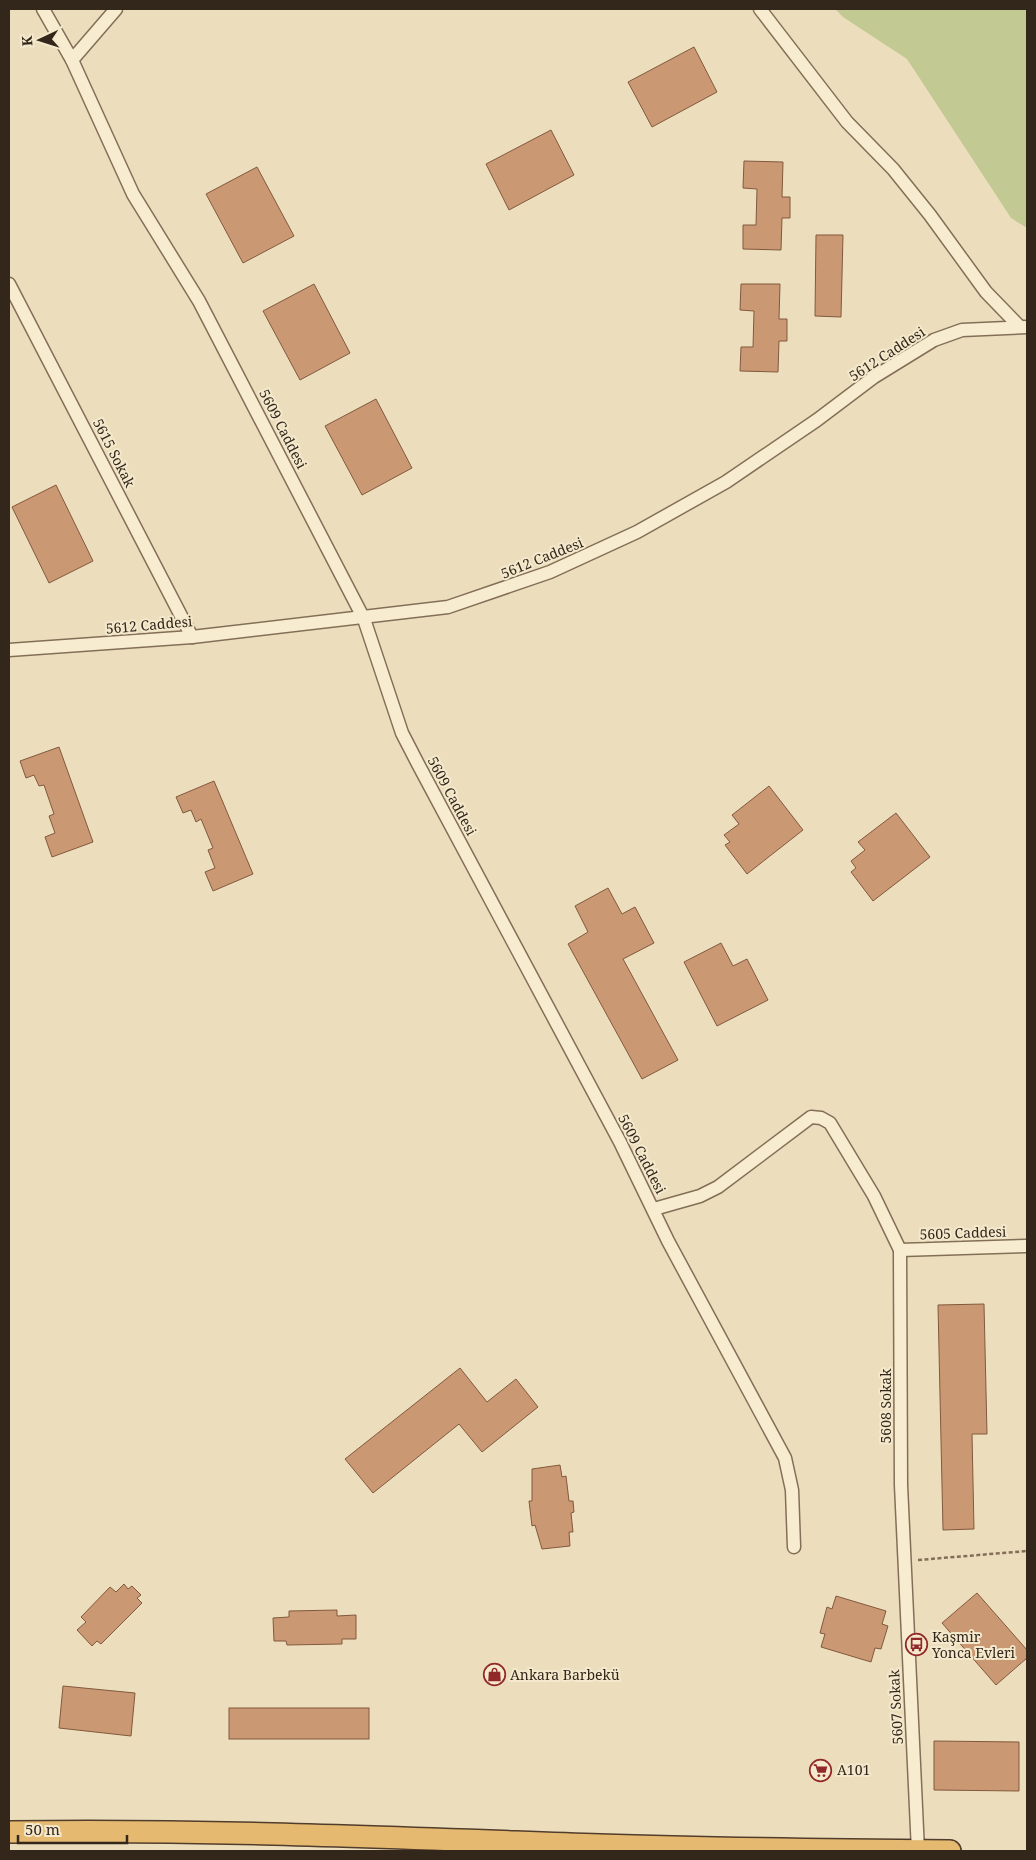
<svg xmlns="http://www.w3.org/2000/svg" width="1036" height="1860" viewBox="0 0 1036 1860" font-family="'Noto Serif',serif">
<rect width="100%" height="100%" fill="#ecdebd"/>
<polygon fill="#c2c992" points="835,9 1027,9 1027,228 1011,218 907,59 843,17"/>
<g fill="#ca9873" stroke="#82593d">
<polygon points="694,47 717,92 652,127 628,82"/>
<polygon points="551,130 574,175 509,210 486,164"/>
<polygon points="744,161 783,162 782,197 790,197 790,218 782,218 781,250 743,249 743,225 756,225 757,189 743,188"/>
<polygon points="257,167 294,236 243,263 206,194"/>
<polygon points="816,235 843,235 841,317 815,316"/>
<polygon points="314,284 350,353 300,380 263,311"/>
<polygon points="741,284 780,284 779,319 787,319 787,341 779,341 778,372 740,371 741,347 753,347 754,311 740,310"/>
<polygon points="376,399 412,468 362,495 325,426"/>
<polygon points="56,485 93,561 49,583 12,507"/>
<polygon points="59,747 93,842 52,857 45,837 55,833 49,816 54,814 44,785 39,786 34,775 26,778 20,761"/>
<polygon points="214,781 253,874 213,891 205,872 215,868 208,850 213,848 201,819 196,822 191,810 183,813 176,797"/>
<polygon points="769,786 803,830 747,874 725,845 730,842 724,835 739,824 732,815"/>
<polygon points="896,813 930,857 873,901 851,872 856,868 851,861 865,850 858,842"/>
<polygon points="608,888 622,914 635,907 654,943 623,959 678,1060 642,1079 568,944 588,932 575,906"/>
<polygon points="721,943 733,966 747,959 768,1000 717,1026 684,962"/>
<polygon points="984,1304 987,1434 972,1434 974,1529 943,1530 938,1305"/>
<polygon points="460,1368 487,1402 516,1379 538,1407 482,1452 459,1424 373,1493 345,1459"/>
<polygon points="560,1465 562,1477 566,1476 569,1501 573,1501 574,1512 571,1513 573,1532 569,1532 570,1546 542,1549 535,1525 532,1526 529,1501 532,1501 532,1469"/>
<polygon points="124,1584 128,1589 132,1586 141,1595 137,1598 142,1603 101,1644 97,1641 92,1646 77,1630 86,1622 81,1617 110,1587 116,1592"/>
<polygon points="977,1593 1027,1650 1027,1658 996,1685 942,1623"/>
<polygon points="836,1596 886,1611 882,1624 888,1626 881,1649 875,1648 871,1662 821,1647 825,1634 820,1633 827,1607 832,1609"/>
<polygon points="337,1610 337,1616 356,1615 356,1639 342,1639 342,1644 287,1645 286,1641 274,1641 273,1618 289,1617 289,1611"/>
<polygon points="63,1686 135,1693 131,1736 59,1728"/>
<rect x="229" y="1708" width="140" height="31"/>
<polygon points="934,1741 1019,1742 1019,1791 934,1790"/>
</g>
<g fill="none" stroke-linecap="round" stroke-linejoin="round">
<defs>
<g id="minor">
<polyline points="43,9 72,60 133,194 199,301 364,619 402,733 418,764 620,1142 668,1241 785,1458 792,1490 794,1547"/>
<polyline points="760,9 847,122 893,169 930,215 986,292 1019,326"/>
<polyline points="72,60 116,9"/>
<polyline points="9,284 192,637"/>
<polyline points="9,650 192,637 448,607 550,572 637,532 726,482 817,420 874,377 934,340 962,330 1027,327"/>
<polyline points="654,1209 700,1196 718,1187 811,1117 821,1118 830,1123 874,1196 900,1250 901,1485 918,1851"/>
<polyline points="900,1250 1027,1246"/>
</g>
<path id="trunk" d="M9 1832C206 1829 403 1838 600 1845 716 1849 833 1850 950 1851"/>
</defs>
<use href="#minor" stroke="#836f57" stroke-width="15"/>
<use href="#trunk" stroke="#513d2b" stroke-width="24"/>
<polyline stroke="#836f57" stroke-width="2.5" stroke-dasharray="4 2.5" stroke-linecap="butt" points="918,1560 1027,1551"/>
<use href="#minor" stroke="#f8ecd0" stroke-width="12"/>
<use href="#trunk" stroke="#e6b971" stroke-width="21"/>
</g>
<defs>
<symbol id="bus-ring" viewBox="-11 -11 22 22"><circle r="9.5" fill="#f4e9cc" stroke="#912929" stroke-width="1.5"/><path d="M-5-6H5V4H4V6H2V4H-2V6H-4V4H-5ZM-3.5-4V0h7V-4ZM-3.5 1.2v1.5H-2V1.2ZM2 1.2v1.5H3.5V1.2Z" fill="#912929"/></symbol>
<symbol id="shop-ring" viewBox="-11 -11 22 22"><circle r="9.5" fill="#f4e9cc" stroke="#912929" stroke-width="1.5"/><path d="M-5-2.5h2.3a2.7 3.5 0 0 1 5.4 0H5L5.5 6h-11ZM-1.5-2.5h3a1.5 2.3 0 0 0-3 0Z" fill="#912929"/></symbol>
<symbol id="supermarket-ring" viewBox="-11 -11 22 22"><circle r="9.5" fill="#f4e9cc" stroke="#912929" stroke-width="1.5"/><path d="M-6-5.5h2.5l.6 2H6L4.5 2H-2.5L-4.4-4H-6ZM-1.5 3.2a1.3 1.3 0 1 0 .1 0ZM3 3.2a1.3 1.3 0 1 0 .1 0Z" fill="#912929"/></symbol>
</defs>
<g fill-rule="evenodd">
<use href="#bus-ring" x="904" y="1632" width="25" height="25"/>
<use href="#shop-ring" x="482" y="1662" width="25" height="25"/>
<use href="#supermarket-ring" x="808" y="1758" width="25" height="25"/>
</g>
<g text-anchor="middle" stroke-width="4" stroke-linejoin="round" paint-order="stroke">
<g font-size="14" fill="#33271b" stroke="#f4e9cc">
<text transform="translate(887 354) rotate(-33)" y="5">5612 Caddesi</text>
<text transform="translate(283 429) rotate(63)" y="5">5609 Caddesi</text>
<text transform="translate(114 453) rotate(63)" y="5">5615 Sokak</text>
<text transform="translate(542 558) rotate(-22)" y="5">5612 Caddesi</text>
<text transform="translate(149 625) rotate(-5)" y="5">5612 Caddesi</text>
<text transform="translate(452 796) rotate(62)" y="5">5609 Caddesi</text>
<text transform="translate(642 1154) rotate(63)" y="5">5609 Caddesi</text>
<text transform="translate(963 1233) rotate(-2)" y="5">5605 Caddesi</text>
<text transform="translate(886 1406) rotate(-90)" y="5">5608 Sokak</text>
<text transform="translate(896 1707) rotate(-93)" y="5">5607 Sokak</text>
</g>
<g font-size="14" fill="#33271b" stroke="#f4e9cc" text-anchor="start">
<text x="932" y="1642">Kaşmir<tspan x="932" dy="16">Yonca Evleri</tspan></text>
<text x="510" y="1680">Ankara Barbekü</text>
<text x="837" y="1775">A101</text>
</g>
</g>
<rect width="1036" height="1860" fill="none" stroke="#33271b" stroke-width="20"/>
<g transform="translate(40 40) rotate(266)" stroke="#f4e9cc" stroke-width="4" paint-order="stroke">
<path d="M0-4L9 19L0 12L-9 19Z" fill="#33271b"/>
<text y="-8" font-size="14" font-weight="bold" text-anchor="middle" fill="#33271b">K</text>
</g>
<path d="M18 1835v8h109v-8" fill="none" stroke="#33271b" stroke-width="2.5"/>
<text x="25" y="1835" font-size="15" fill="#33271b" stroke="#f4e9cc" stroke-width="4" paint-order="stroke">50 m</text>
</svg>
